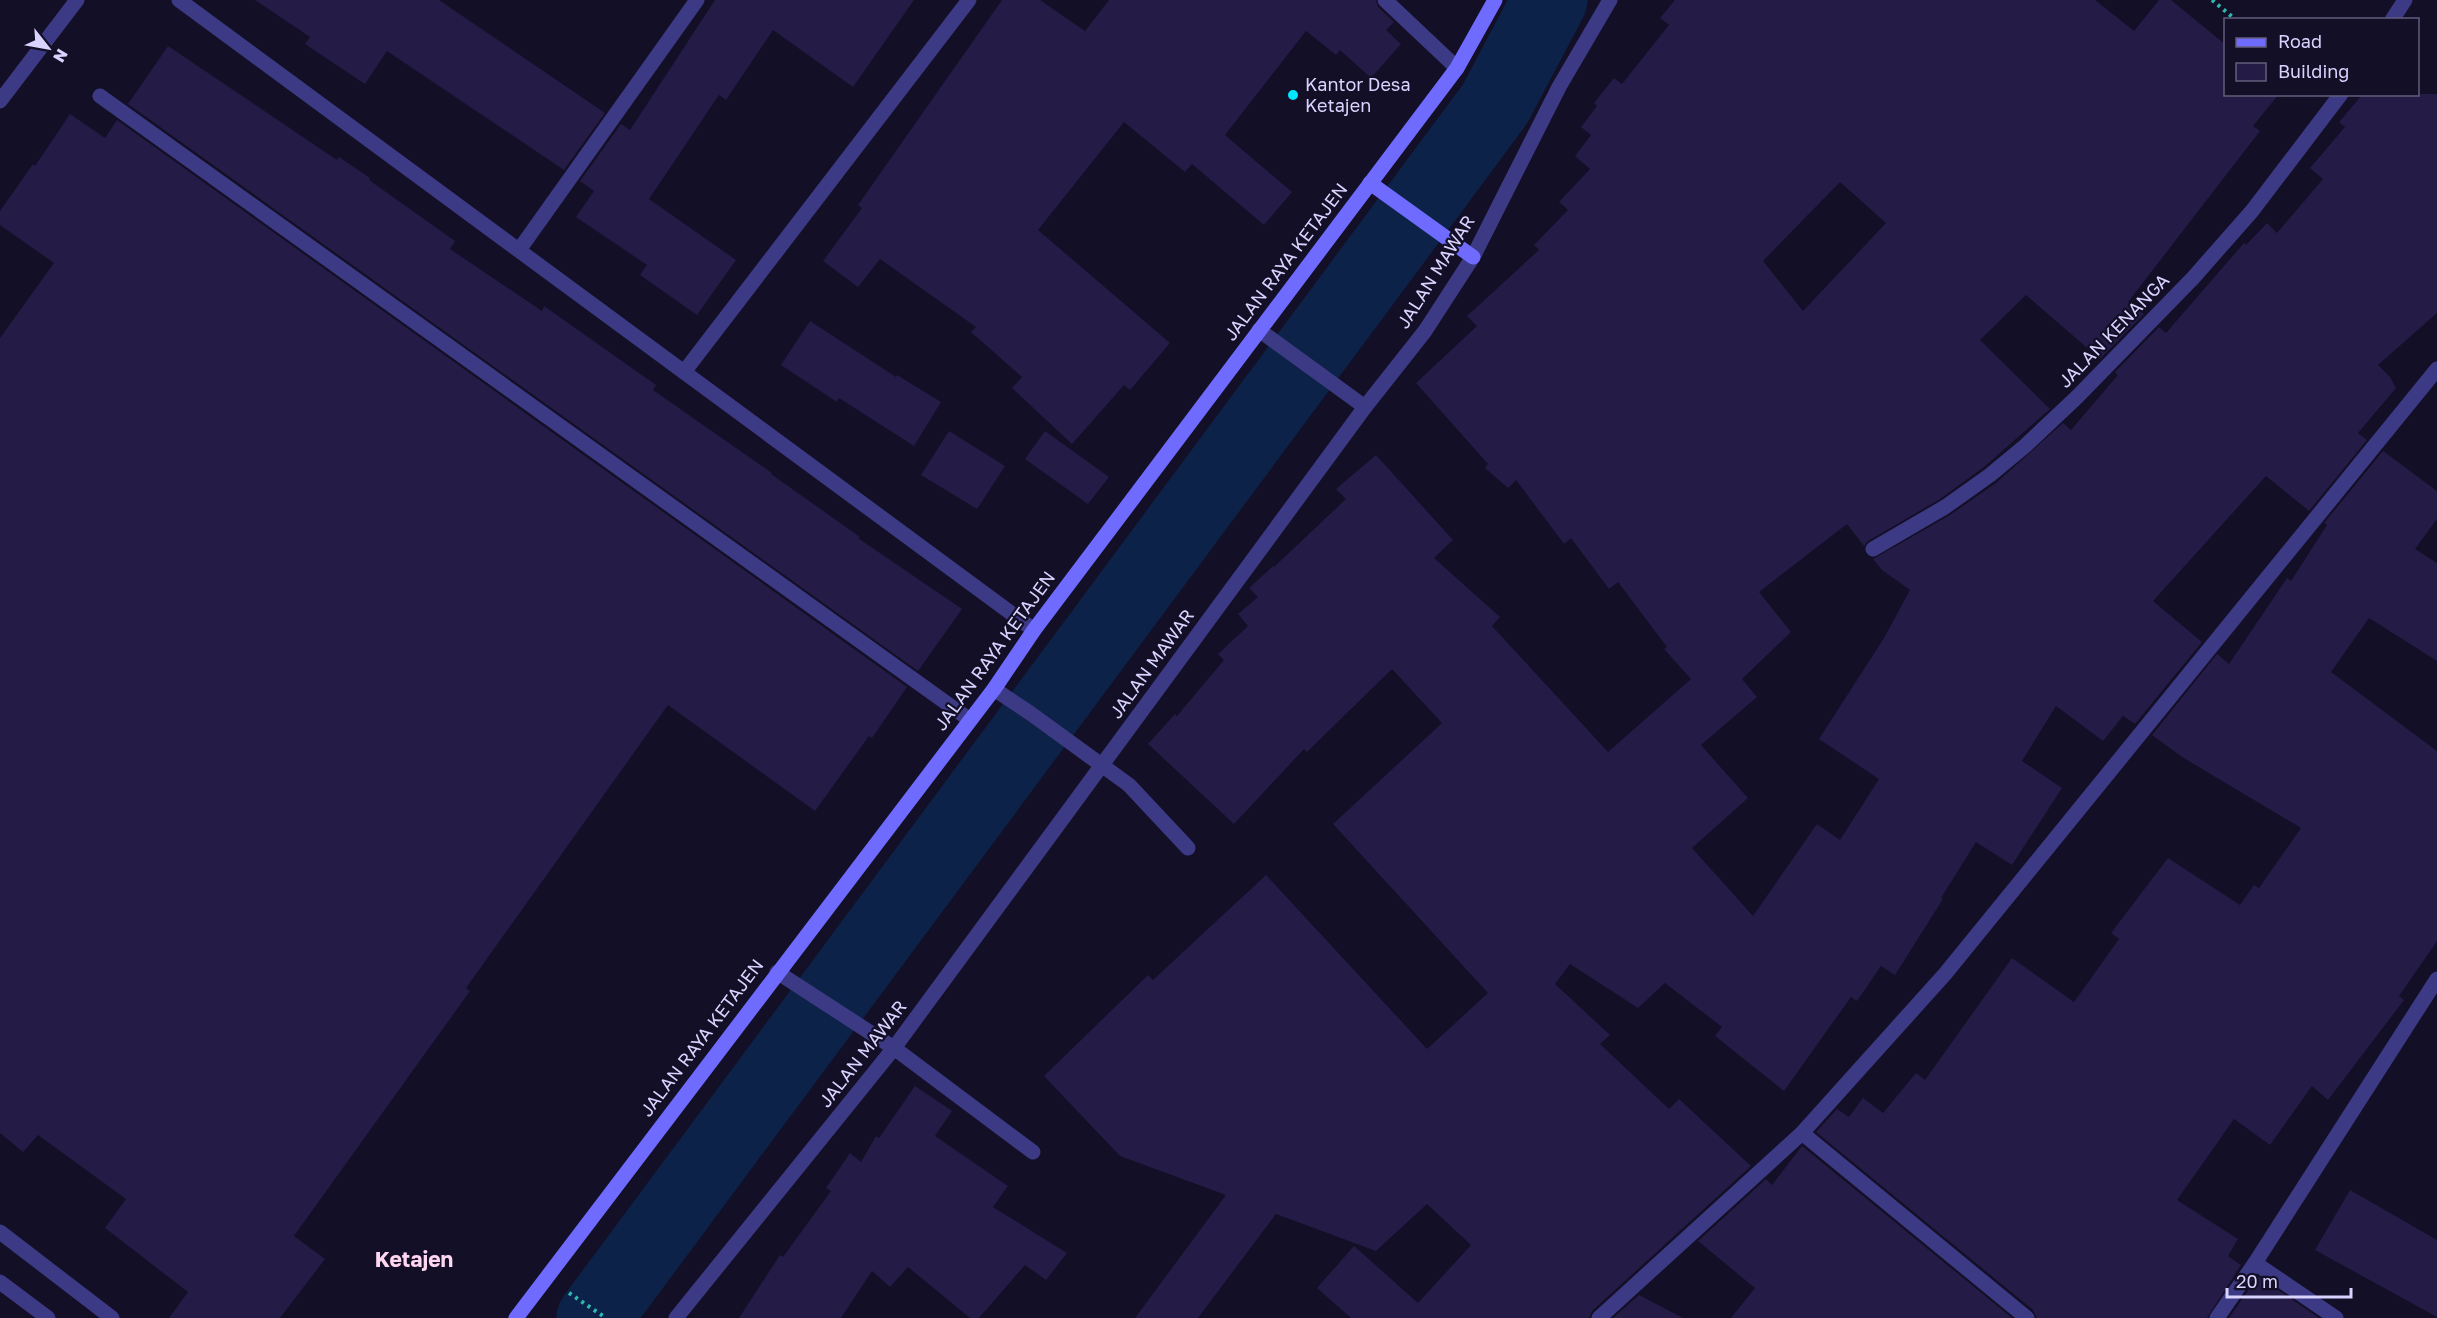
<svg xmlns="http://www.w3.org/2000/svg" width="2437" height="1318" viewBox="0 0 2437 1318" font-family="'Golos Text',sans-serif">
<rect width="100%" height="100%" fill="#130f26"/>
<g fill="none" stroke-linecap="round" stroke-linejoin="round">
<polyline stroke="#0c2248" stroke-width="75" points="594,1318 1495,104 1550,0"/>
</g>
<g fill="#241b47" fill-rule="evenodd">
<polygon points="255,0 439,0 605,113 564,170 387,51 365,84 305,44 310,37"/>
<polygon points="715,0 914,0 853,87 773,30 726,100 719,95 649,199 736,260 697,315 640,275 647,265 576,217 594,191 580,181 621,124 630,130"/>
<polygon points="1002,0 1040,0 1085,31 1109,0 1376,0 1378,7 1394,22 1386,30 1401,44 1371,78 1340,50 1336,55 1306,31 1225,135 1292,192 1264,225 1192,164 1185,172 1124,122 1038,230 1170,343 1130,390 1124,385 1072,444 1012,388 1022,377 971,332 976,327 880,259 858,287 823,261 862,208 858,205"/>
<path d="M1675 0H2095L2134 31 2159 0H2171L2226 45V94H2279L2253 126 2260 131 2128 302 2144 314 2100 359 2026 295 1980 340 2050 409 1984 467 1940 499 1868 541 1864 546 1847 524 1759 592 1791 632 1742 679 1757 697 1701 745 1748 798 1692 848 1753 916 1817 824 1840 840 1879 779 1819 739 1884 638 1910 590 1882 570 1873 559 1950 515 1996 483 2063 423 2071 430 2118 375 2115 372 2159 327 2166 333 2244 243 2246 245 2267 223 2277 233 2323 179 2310 168 2345 127 2339 122 2363 94H2437V313L2378 365 2390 377 2396 388 2358 433 2367 440 2309 511 2266 476 2153 601 2202 642 2135 724 2123 716 2103 741 2056 706 2022 761 2062 788 2012 865 1976 842 1941 898 1943 899 1895 975 1881 966 1857 1001 1851 997 1784 1091 1715 1036 1722 1027 1665 983 1638 1008 1570 964 1555 984 1610 1035 1600 1044 1669 1109 1679 1099 1751 1166 1592 1311 1589 1318H1351L1317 1288 1354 1246 1418 1303 1471 1245 1427 1204 1376 1251 1276 1214 1198 1318H1135L1226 1195 1120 1156 1044 1076 1148 975 1153 980 1266 875 1427 1049 1488 993 1333 824 1442 723 1392 669 1307 752 1304 749 1234 824 1148 744 1175 714 1177 716 1224 660 1218 654 1248 626 1238 614 1258 597 1249 588 1273 566 1274 567 1346 499 1336 489 1376 455 1453 540 1434 558 1500 617 1492 626 1608 752 1691 679 1664 649 1667 647 1618 582 1609 589 1571 538 1564 544 1516 480 1508 488 1485 468 1488 464 1416 383 1477 326 1467 316 1539 250 1534 245 1568 210 1559 202 1590 169 1575 156 1591 135 1581 127 1597 106 1594 103 1614 78 1622 84 1669 25 1660 18ZM1840 182 1886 223 1803 311 1763 261Z"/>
<polygon points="168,46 337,160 339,157 370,178 369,180 455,241 450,249 542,311 544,306 578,330 656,385 653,390 772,473 771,474 860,537 858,538 962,609 918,671 128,104"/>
<polygon points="70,114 105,138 117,120 907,687 872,738 869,736 815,811 668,705 466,988 470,991 294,1236 325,1259 280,1318 169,1318 188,1292 105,1228 126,1199 38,1135 23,1152 0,1133 0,338 54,263 0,225 0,211 33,164 35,166"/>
<polygon points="810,321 896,377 897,375 941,402 914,446 839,398 837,402 781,365"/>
<polygon points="949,431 1005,466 977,509 921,475"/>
<polygon points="1045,431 1109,477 1088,504 1025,459"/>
<polygon points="2383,451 2437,491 2437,519 2415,549 2437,563 2437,661 2369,618 2331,672 2437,751 2437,941 2399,996 2404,1000 2328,1100 2312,1086 2270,1145 2234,1119 2177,1200 2238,1239 2228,1256 2241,1265 2207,1318 2037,1318 2033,1310 1816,1132 1837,1109 1849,1117 1863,1098 1883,1113 1916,1073 1925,1080 2012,958 2074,1002 2119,939 2111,933 2168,858 2240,905 2254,885 2259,888 2301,828 2182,757 2152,735 2217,654 2229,664 2287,578 2291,581 2327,525 2324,523"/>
<polygon points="915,1086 952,1111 935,1136 1008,1186 993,1207 1067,1253 1046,1280 1025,1265 979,1318 970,1318 908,1267 890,1287 872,1271 841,1318 739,1318 780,1255 783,1257 831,1191 826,1188 850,1153 861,1162 876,1136 879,1138"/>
<polygon points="1802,1146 2012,1318 1731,1318 1755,1288 1698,1241 1766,1179 1772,1185"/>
<polygon points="2350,1190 2437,1240 2437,1317 2315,1250"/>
<polygon points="2258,1276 2319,1318 2229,1318"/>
<polygon points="1639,1295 1683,1318 1613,1318"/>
</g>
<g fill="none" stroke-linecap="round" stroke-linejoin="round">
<g stroke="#2fb8b0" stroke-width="4" stroke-dasharray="3 4.5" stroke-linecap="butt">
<polyline points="2212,0 2236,20"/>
<polyline points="569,1293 606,1318"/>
</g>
<g stroke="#3d3a85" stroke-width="15">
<polyline points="2392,20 2405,0"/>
<polyline points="1259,330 1365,407"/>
<polyline points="1873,549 1945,507 1990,475 2025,446 2077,397 2193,278 2252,211 2341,94"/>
<polyline points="994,689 1030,713 1129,785 1188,848"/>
<polyline points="777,972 894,1048 1033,1152"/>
</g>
<g stroke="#3d3a85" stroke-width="15">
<polyline points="179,0 1034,630"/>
<polyline points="1385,0 1457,68"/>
<polyline points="100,96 970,720"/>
<polyline points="0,101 77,0"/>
<polyline points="519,250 697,0"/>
<polyline points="684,372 969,0"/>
<polyline points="1802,1133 2027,1318"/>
<polyline points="0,1232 112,1318"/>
<polyline points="2255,1263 2336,1318"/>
<polyline points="0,1282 48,1318"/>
<polyline points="676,1318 894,1048 1365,407 1425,331 1473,257 1559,87 1610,0"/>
<polyline points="1599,1318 1802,1133 1945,974 2437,369"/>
<polyline points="2217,1318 2255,1263 2437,979"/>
</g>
<g stroke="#6f6bff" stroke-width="15">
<polyline points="1370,183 1473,257"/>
<polyline points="516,1318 994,689 1034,630 1457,68 1495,0"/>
</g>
</g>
<circle fill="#00e5ff" stroke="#130f26" stroke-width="2" cx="1293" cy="95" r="6"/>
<g text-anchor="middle" stroke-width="4.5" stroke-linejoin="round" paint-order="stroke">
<g font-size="18" fill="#d9d4ff" stroke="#130f26" text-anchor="start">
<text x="1305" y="91">Kantor Desa<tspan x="1305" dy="21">Ketajen</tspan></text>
</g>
<g font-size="18" fill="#d9d4ff" stroke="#130f26">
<text transform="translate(1286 262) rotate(-53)" y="6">JALAN RAYA KETAJEN</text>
<text transform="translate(1436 272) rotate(-58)" y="6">JALAN MAWAR</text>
<text transform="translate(2114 331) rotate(-46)" y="6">JALAN KENANGA</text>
<text transform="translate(995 651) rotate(-54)" y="6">JALAN RAYA KETAJEN</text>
<text transform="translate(1152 664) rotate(-54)" y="6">JALAN MAWAR</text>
<text transform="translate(702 1038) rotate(-53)" y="6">JALAN RAYA KETAJEN</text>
<text transform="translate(863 1054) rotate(-52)" y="6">JALAN MAWAR</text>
</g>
<g font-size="21" font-weight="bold" fill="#ffd6f0" stroke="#130f26">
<text x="414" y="1267">Ketajen</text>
</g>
</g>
<rect x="2224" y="18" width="195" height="78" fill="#130f26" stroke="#625e7d" stroke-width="1.5"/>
<rect x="2236" y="38" width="30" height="9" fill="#6f6bff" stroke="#625e7d" stroke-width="1.5"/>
<text x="2278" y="48" font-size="18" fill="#d9d4ff">Road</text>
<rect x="2236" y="63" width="30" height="18" fill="#241b47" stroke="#625e7d" stroke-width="1.5"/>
<text x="2278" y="78" font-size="18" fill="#d9d4ff">Building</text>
<g transform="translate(48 48) rotate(121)" stroke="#130f26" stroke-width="4.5" paint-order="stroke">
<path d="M0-4.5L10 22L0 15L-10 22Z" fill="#d9d4ff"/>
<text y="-9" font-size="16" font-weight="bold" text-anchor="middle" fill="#d9d4ff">N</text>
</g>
<path d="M2227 1288v9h124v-9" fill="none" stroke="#d9d4ff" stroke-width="3"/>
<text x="2236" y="1288" font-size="18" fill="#d9d4ff" stroke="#130f26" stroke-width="4.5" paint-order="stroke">20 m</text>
</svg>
